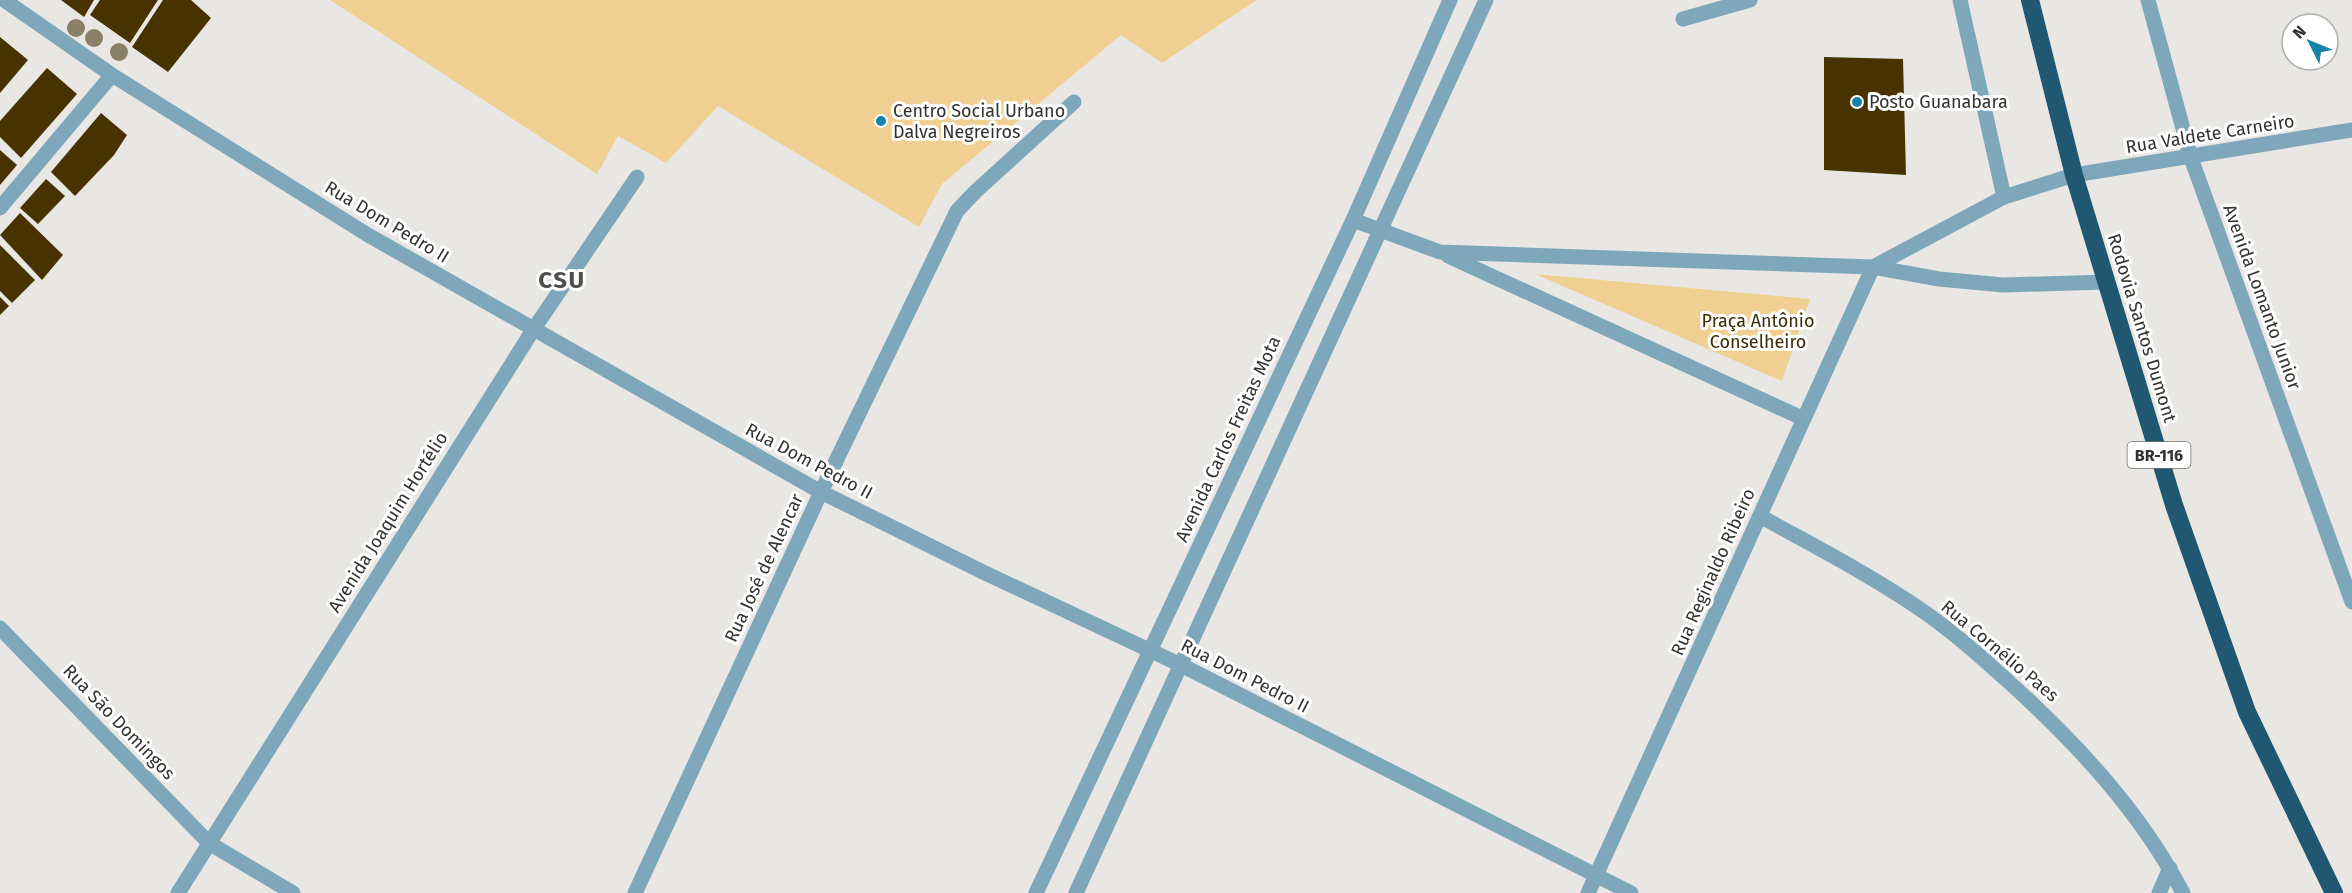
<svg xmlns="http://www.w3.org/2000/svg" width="2352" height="893" viewBox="0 0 2352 893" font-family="'Fira Sans',sans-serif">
<rect width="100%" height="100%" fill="#e9e7e3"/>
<g fill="#efd092">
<polygon points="330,0 1257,0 1162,63 1121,35 942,184 919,227 718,106 666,163 618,136 597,174"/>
<polygon points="1535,274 1810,299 1782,381"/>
</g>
<g fill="#473200">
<polygon points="61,0 94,0 84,17"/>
<polygon points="100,0 158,0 130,43 90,15"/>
<polygon points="163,0 191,0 211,18 168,72 132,47"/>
<polygon points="0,37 28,60 0,93"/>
<polygon points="1824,57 1903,59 1906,175 1824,170"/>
<polygon points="47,68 77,94 21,158 0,137 0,121"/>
<polygon points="101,113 127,135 114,155 75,196 51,172"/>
<polygon points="0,150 17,165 0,185"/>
<polygon points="46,179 65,196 38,224 20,208"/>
<polygon points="20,213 63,255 42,280 0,235"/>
<polygon points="0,245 35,280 12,303 0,291"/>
<polygon points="0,297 9,306 0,315"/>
</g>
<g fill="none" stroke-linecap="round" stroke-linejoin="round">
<g stroke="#7fa7bb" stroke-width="15">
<polyline points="4,0 112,75 368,235 821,492 985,573 1181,665 1631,893"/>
<polyline points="1960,0 2004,197"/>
<polyline points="2148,0 2191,158 2352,602"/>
<polyline points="1683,19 1750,0"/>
<polyline points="0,208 112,75"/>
<polyline points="1353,220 1440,252 1873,267 1939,279 2003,285 2107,282"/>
<polyline points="1448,256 1802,418"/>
<polyline points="1873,267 2004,197 2074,175 2352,130"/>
<path d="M1760 516C1812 545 1865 572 1914 605 1949 628 1979 655 2010 683 2077 744 2140 811 2183 893"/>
<polyline points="0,628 209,843 293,893"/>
<polyline points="178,893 533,330 637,177"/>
<polyline points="635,893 821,492 957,211 975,192 1074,102"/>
<polyline points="1036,893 1353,220 1450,0"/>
<polyline points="1076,893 1486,0"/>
<polyline points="1588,893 1873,267"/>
<polyline points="2159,893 2170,868"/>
</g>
<polyline stroke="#205871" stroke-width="18" points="2030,0 2074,175 2174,505 2247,712 2334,893"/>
</g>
<g fill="#8a8068">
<circle cx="76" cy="28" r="9"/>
<circle cx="94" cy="38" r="9"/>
<circle cx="119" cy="52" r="9"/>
</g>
<g fill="#1582aa" stroke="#fff" stroke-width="2">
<circle cx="1857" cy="102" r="6"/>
<circle cx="881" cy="121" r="6"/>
</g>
<g text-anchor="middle" stroke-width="6" stroke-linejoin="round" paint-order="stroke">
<rect fill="#fff" stroke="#70706e" stroke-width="1.5" x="2127.5" y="442" width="63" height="26" rx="4.5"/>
<g font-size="16" font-weight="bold" fill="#323230">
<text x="2159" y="461">BR-116</text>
</g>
<g font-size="18" fill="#323230" stroke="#fff" text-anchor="start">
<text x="1869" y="108">Posto Guanabara</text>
<text x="893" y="117">Centro Social Urbano<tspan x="893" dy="21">Dalva Negreiros</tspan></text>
</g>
<g font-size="18" fill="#323230" stroke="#fff">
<text transform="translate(2210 134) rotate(-9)" y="6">Rua Valdete Carneiro</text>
<text transform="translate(387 222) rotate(31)" y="6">Rua Dom Pedro II</text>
<text transform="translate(2262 297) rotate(70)" y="6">Avenida Lomanto Junior</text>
<text transform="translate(2142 328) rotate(73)" y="6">Rodovia Santos Dumont</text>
<text transform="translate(1228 439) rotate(-65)" y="6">Avenida Carlos Freitas Mota</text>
<text transform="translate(809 461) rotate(28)" y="6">Rua Dom Pedro II</text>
<text transform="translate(388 522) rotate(-58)" y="6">Avenida Joaquim Hortélio</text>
<text transform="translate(764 568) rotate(-65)" y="6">Rua José de Alencar</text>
<text transform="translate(1713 572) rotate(-66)" y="6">Rua Reginaldo Ribeiro</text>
<text transform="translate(2000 651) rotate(40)" y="6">Rua Cornélio Paes</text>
<text transform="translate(1245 676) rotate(27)" y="6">Rua Dom Pedro II</text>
<text transform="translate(119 722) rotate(46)" y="6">Rua São Domingos</text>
</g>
<g font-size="18" fill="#3c2b03" stroke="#fff">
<text x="1758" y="327">Praça Antônio<tspan x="1758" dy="21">Conselheiro</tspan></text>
</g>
<g font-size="24" font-weight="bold" letter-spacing="1.5" fill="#4f4e4b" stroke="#fff">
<text x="562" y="288">CSU</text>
</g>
</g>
<g transform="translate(2310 42) rotate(313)"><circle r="28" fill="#ffffff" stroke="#adadac" stroke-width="1.5"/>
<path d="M0-4.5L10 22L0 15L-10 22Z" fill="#1582aa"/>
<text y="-9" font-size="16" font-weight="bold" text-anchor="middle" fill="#323230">N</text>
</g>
</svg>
